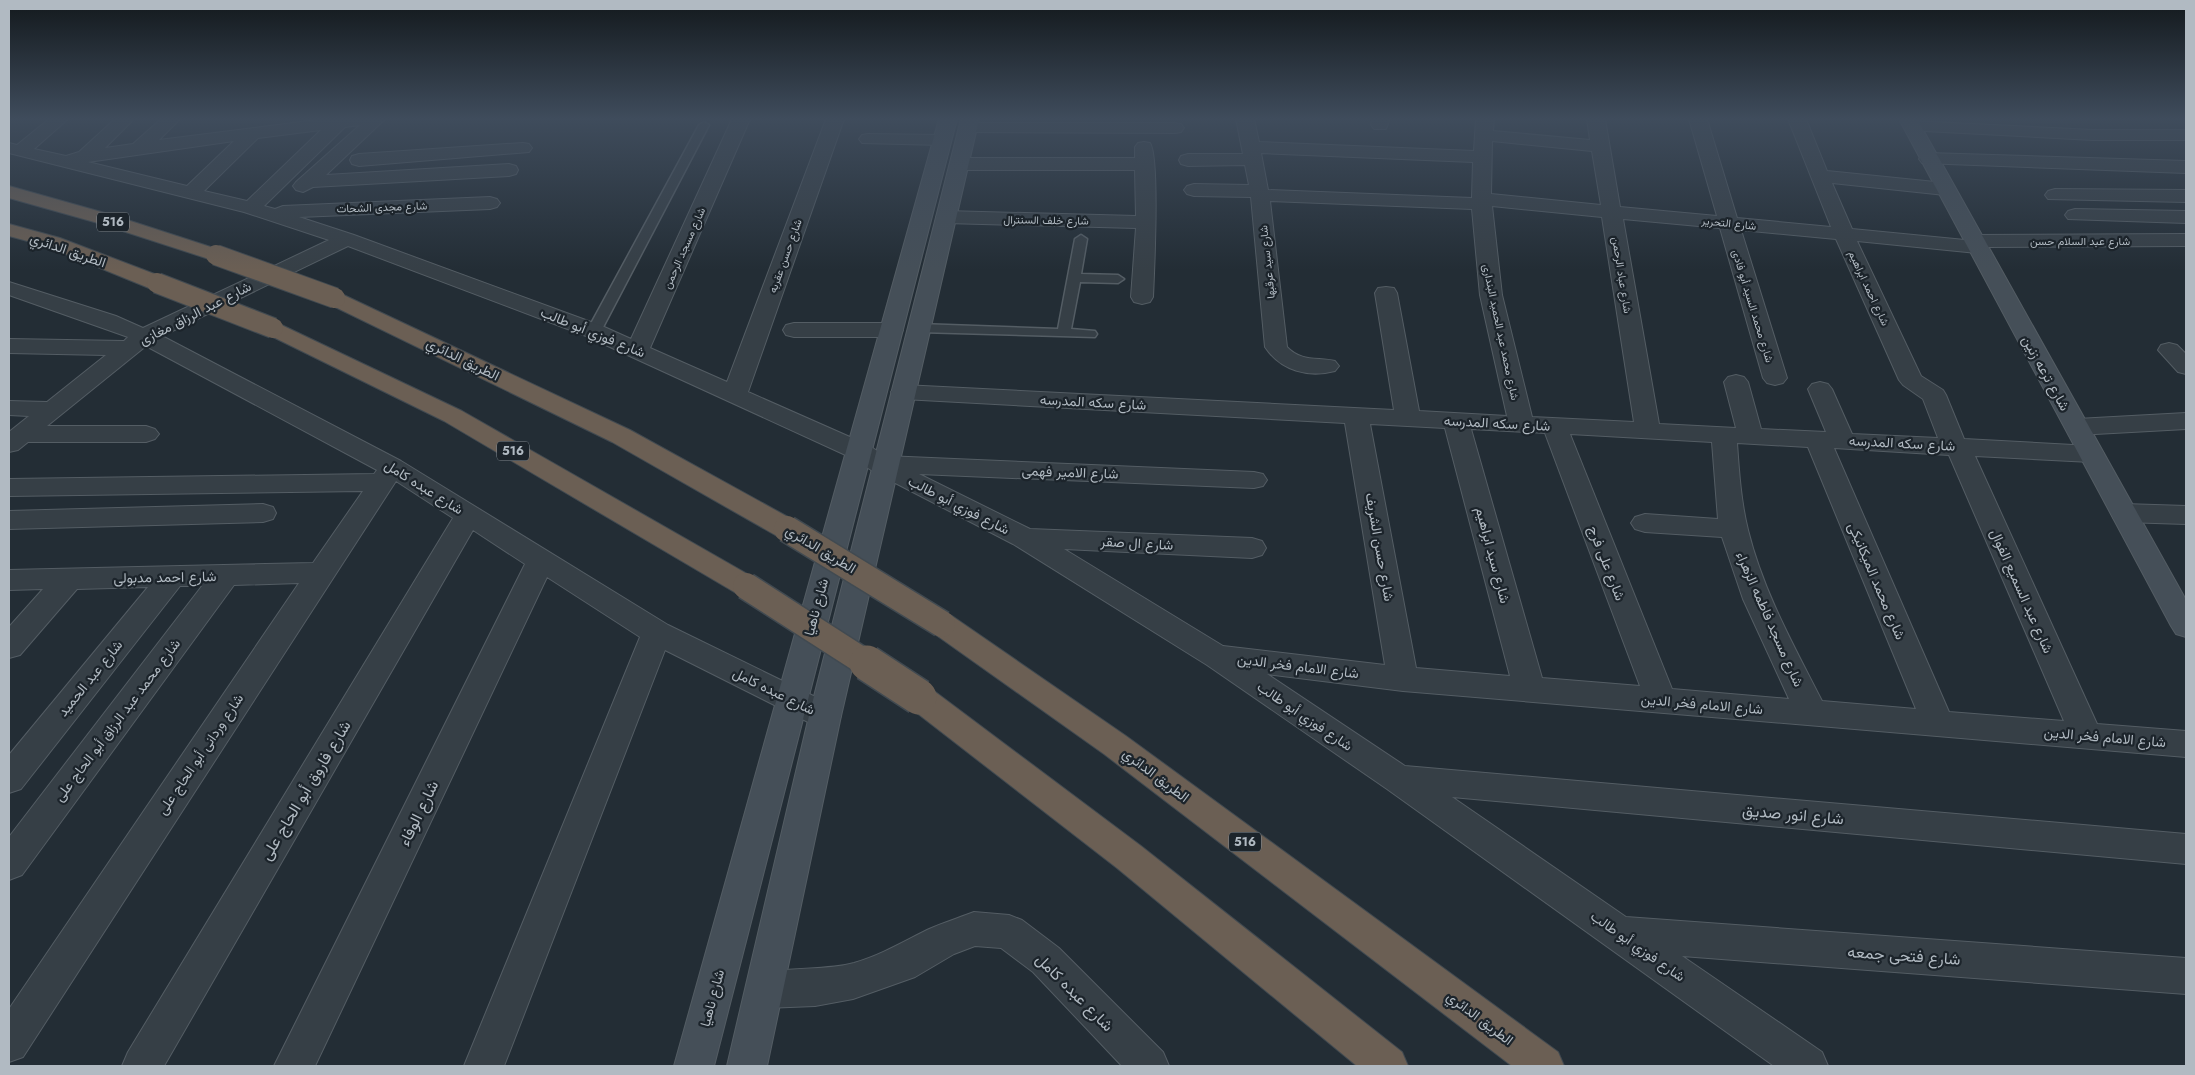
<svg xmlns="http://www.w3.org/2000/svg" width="2195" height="1075" viewBox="0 0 2195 1075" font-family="Jost,Vazirmatn,sans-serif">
<rect width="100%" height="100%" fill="#232d35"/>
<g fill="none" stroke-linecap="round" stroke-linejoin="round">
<defs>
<g id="lane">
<polygon points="704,122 709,125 601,331 599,334 589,334 587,331 699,125"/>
<polygon points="1081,235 1087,239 1081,274 1118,275 1124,279 1118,283 1080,282 1071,329 1095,331 1097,334 1095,337 919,332 912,328 919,324 1058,329 1075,239"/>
</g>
<g id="street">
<path d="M49 119H68L34 149 66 156 79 152 115 119H134L105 148 133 144 161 119H180L159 140 324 119H385L326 175 509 164 516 166 518 170 516 174 509 176 313 187 303 192 296 190 293 186 296 182 360 125 345 127 264 206 275 209 283 206 490 197 497 199 500 203 497 207 490 209 299 217 354 235 602 326 631 339 732 119H750L650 348 727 382 826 119H844L748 392 868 445 885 456 1254 472 1263 474 1267 480 1263 486 1254 488 919 474 1030 529 1252 538 1262 541 1266 548 1262 555 1252 558 1064 549 1223 646 1385 665 1345 423 903 399 895 397 891 392 895 387 903 385 1394 410 1375 293 1378 288 1386 287 1394 288 1397 293 1419 411 1507 416 1480 295 1472 209 1270 201 1287 347C1301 362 1318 357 1335 361L1339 366 1335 371C1308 378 1281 371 1265 347L1251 197 1194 196 1187 194 1184 190 1187 186 1194 184 1249 185 1245 165 1188 166 1181 164 1179 160 1181 156 1188 154H1243L1236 119H1254L1259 142 1474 151 1476 119H1494L1493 131 1590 140 1587 119H1605L1620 207 1717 216 1689 119H1707L1737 218 1831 227 1788 119H1806L1827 171 1945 183 1952 185 1955 189 1952 193 1945 195 1832 183 1852 229 1965 240 1974 235 2186 234V246L1987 247 1984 251 1977 253 1857 241 1921 376 1943 390 1946 395 1964 439 2091 446 2100 448 2104 454 2100 460 2091 462 1975 456 2097 724 2186 731V757L1403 691 1267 674 1405 766 2186 834V864L1452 797 1626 917 2186 958V994L1682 956 1822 1052 1828 1066H1774L1387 789 1207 665 1013 544 876 473 850 457 586 336 348 246 162 336 401 461 668 625 836 707 841 716 836 725 825 729 814 725 665 650 504 1066H464L640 637 547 577 315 1066H274L525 564 473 530 164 1066H122L128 1052 453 518 396 481 23 1057 9 1062V1009L299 583 234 585 22 875 9 880V837L202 586H180L21 789 9 793V755L148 587 77 589 20 655 9 658V627L43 589 9 590V570L313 563 363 491 9 496V479L374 474 377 470 146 346 47 426H146L155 429 159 434 155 439 146 442H28L18 450 9 452V432L29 416 9 415V401L47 402 106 355 9 353V339L124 341 128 337 9 295V282L116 316 143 328 329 240 244 212 9 153V143L17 145ZM321 130 247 201 204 191 258 138ZM234 141 187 186 88 162ZM1492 141 1592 151 1601 205 1491 194ZM1261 153 1473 162 1472 198 1268 190ZM1492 206 1602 217 1634 422 1532 417 1502 295ZM1623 219 1720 228 1763 378 1767 383 1775 385 1783 383 1787 378 1741 230 1836 239 1899 380 1903 385 1923 399 1938 438 1852 434 1832 389 1828 384 1820 382 1812 384 1808 389 1826 432 1761 429 1748 382 1744 377 1736 375 1728 377 1724 382 1736 428 1659 424ZM1370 424 1445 428 1510 676 1416 668ZM1471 429 1545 433 1640 686 1542 678ZM1570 434 1712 442 1718 519 1645 514 1635 517 1631 523 1635 529 1645 532 1722 537 1743 599 1789 699 1672 689ZM1737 443 1808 447 1916 709 1822 701C1794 646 1763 591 1748 530 1741 502 1739 472 1737 443ZM1834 448 1949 455 2064 721 1949 712Z"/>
<polygon points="1372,119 1390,119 1386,129 1374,129 1371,125"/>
<polygon points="1912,121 2093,130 2186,130 2186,140 2093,140 1906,130 1903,126 1906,122"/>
<polygon points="968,123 1175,123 1181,124 1184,128 1181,132 1175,133 962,132 959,128 962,124"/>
<polygon points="868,134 942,135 948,136 951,140 948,144 942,145 862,143 859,139 862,135"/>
<path d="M1144 142 1150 143C1160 158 1154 273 1153 297L1150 302 1142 304 1134 302 1131 297 1136 228 946 223 939 221 936 217 939 213 946 211 1136 216 1135 170H959L952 168 950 164 952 160 959 158H1135V147L1138 143Z"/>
<polygon points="523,143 529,144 532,148 529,152 359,166 352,164 350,160 352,156 359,154"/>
<polygon points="1928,153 2186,161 2186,173 1922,163 1919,159 1922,155"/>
<polygon points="2055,189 2186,190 2186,202 2048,199 2045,195 2048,191"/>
<polygon points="2075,209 2186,211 2186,223 2068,219 2065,215 2068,211"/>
<polygon points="794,323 892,323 900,325 903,330 900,335 892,337 794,337 786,335 783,330 786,325"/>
<polygon points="2169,343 2177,345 2186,354 2186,374 2178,372 2158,350 2161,345"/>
<polygon points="2186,413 2186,429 2077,435 2068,432 2065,427 2068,422 2077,419"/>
<polygon points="263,504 273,507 276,513 273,519 263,522 9,529 9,511"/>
<polygon points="2124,504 2186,506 2186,524 2124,522 2114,519 2111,513 2114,507"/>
<path d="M974 912 1009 915 1022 920 1059 948 1163 1052 1169 1066H1122L1033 972 1001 948 975 946 954 954 915 977 853 999 815 1006 765 1008 751 1003 746 990 751 977C782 965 820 972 854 963 881 955 903 942 927 930 942 923 959 918 974 912Z"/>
</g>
<g id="secondary">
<polygon points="939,119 957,119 714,1066 674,1066"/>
<polygon points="961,119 979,119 841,716 767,1066 727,1066 809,716"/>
<polygon points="1899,119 1917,119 2186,600 2186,637 2176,634 2171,626"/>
</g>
<g id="highway">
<polygon points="9,186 112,215 223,251 226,255 223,259 216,261 209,259 98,223 9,198"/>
<polygon points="9,224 60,238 165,278 168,283 165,288 157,289 149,288 46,246 9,236"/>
<polygon points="335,291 630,430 797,522 801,529 797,536 787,538 777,536 612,442 327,303 324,298 327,293"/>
<polygon points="273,321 462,411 756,579 760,586 756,593 746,596 736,593 444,421 265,333 262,328 265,323"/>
<polygon points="942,613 952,616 1126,736 1558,1052 1564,1066 1512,1066 1104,754 932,632 927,624 932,616"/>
<polygon points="919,685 930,688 1141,846 1402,1052 1408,1066 1357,1066 1117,868 908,706 903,697 908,688"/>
</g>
</defs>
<use href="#lane" stroke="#545d64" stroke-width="3"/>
<use href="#street" stroke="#545d64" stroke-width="2"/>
<use href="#secondary" stroke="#545d64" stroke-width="2"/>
<use href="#highway" stroke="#414a51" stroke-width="2"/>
<use href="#lane" fill="#363f46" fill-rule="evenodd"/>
<use href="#street" fill="#363f46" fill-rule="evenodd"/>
<use href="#secondary" fill="#454f58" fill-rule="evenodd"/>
<use href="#highway" fill="#6b5f54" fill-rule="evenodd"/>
<defs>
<g id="highway-bridge-far2">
<polyline points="216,255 335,298"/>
<polyline points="157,283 273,328"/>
</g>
<g id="highway-bridge-far1">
<polyline points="787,529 942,624"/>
<polyline points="746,586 869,665"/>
</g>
<polyline id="highway-bridge" points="867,663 919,697"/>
</defs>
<use href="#highway-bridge-far2" stroke="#414a51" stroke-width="22" stroke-linecap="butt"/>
<use href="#highway-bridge-far1" stroke="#414a51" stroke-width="29" stroke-linecap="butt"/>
<use href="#highway-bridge" stroke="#414a51" stroke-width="38" stroke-linecap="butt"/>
<use href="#highway-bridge-far2" stroke="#6b5f54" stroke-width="20"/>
<use href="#highway-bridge-far1" stroke="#6b5f54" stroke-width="26"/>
<use href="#highway-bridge" stroke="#6b5f54" stroke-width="35"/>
</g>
<linearGradient id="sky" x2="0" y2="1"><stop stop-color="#13191d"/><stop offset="0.44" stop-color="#3f4c5c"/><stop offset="1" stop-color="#3f4c5c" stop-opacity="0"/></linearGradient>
<rect width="2195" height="270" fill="url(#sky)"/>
<g text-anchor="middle" stroke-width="4.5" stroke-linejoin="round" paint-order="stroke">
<g font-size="11" fill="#b1bac2" stroke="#1c242b">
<text transform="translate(382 207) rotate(-2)" y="4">شارع مجدى الشحات</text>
<text transform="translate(1046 220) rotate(1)" y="4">شارع خلف السنترال</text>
<text transform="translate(1729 223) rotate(6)" y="4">شارع التحرير</text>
<text x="2080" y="245">شارع عبد السلام حسن</text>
<text transform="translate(684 248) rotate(-66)" y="4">شارع مسجد الرحمن</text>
<text transform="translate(785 256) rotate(-70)" y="4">شارع حسن عقربه</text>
<text transform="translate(1267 262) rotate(-96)" y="4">شارع سيد عرقبها</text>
<text transform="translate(1622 275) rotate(81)" y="4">شارع عباد الرحمن</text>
<text transform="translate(1869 288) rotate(65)" y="4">شارع احمد ابراهيم</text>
<text transform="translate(1753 306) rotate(73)" y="4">شارع محمد السيد أبو فادى</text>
<text transform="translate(1501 332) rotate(78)" y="4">شارع محمد عبد الحميد البندارى</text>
</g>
<g fill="#1c242b" stroke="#848d95" stroke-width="1">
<rect x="97" y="212.5" width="32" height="19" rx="4"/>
<rect x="497" y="441.5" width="32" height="19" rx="4"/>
<rect x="1229" y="832.5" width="32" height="19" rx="4"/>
</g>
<g font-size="12" font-weight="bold" fill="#b1bac2">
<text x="113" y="226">516</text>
<text x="513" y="455">516</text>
<text x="1245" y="846">516</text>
</g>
<g font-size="14" fill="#b1bac2" stroke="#1c242b">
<text transform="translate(68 250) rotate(19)" y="5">الطريق الدائري</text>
<text transform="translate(195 313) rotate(-27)" y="5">شارع عبد الرزاق مغازى</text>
<text transform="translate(593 332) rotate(22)" y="5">شارع فوزي أبو طالب</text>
<text transform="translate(463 359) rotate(26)" y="5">الطريق الدائري</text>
<text transform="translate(2046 373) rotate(61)" y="5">شارع ترعه زنين</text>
<text transform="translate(1093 402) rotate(3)" y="5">شارع سكه المدرسه</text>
<text transform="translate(1497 423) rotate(3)" y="5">شارع سكه المدرسه</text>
<text transform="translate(1902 443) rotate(3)" y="5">شارع سكه المدرسه</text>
<text transform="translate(1070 472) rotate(2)" y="5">شارع الامير فهمى</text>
<text transform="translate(424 487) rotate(32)" y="5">شارع عبده كامل</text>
<text transform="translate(959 505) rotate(27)" y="5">شارع فوزي أبو طالب</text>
<text transform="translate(1137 543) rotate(3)" y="5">شارع ال صقر</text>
<text transform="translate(1380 547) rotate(80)" y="5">شارع حسن الشريف</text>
<text transform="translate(821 549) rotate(31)" y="5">الطريق الدائري</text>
<text transform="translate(1493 555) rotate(75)" y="5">شارع سيد ابراهيم</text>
<text transform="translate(1607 563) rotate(69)" y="5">شارع على فرج</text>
<text transform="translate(165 577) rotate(-1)" y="5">شارع احمد مدبولى</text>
<text transform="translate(1877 581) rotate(67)" y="5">شارع محمد الميكانيكى</text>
<text transform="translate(2022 591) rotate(66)" y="5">شارع عبد السميع الفوال</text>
<text transform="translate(816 607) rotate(-75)" y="5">شارع ناهيا</text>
<text transform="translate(1770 619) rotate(66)" y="5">شارع مسجد فاطمه الزهراء</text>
<text transform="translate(1298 666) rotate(7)" y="5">شارع الامام فخر الدين</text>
<text transform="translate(90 678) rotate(-51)" y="5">شارع عبد الحميد</text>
<text transform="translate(774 691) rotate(26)" y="5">شارع عبده كامل</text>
<text transform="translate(1702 704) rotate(5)" y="5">شارع الامام فخر الدين</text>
<text transform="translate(1305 716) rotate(34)" y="5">شارع فوزي أبو طالب</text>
<text transform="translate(117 720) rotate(-53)" y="5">شارع محمد عبد الرزاق أبو الحاج على</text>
<text transform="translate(2105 737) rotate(5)" y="5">شارع الامام فخر الدين</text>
<text transform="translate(200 754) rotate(-56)" y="5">شارع وردانى أبو الحاج على</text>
<text transform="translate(1156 775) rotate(37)" y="5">الطريق الدائري</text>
<text transform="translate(1638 946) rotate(35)" y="5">شارع فوزي أبو طالب</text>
<text transform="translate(712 998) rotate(-75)" y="5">شارع ناهيا</text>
<text transform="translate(1480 1018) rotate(37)" y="5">الطريق الدائري</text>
</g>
<g font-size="16" fill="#b1bac2" stroke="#1c242b">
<text transform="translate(305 790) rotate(-59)" y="6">شارع فاروق أبو الحاج على</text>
<text transform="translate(418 813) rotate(-64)" y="6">شارع الوفاء</text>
<text transform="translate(1793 814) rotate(5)" y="6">شارع انور صديق</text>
<text transform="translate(1904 955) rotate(4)" y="6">شارع فتحى جمعه</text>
<text transform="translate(1075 992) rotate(45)" y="6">شارع عبده كامل</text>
</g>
</g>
<rect width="2195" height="1075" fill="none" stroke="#b1bac2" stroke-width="20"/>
</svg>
